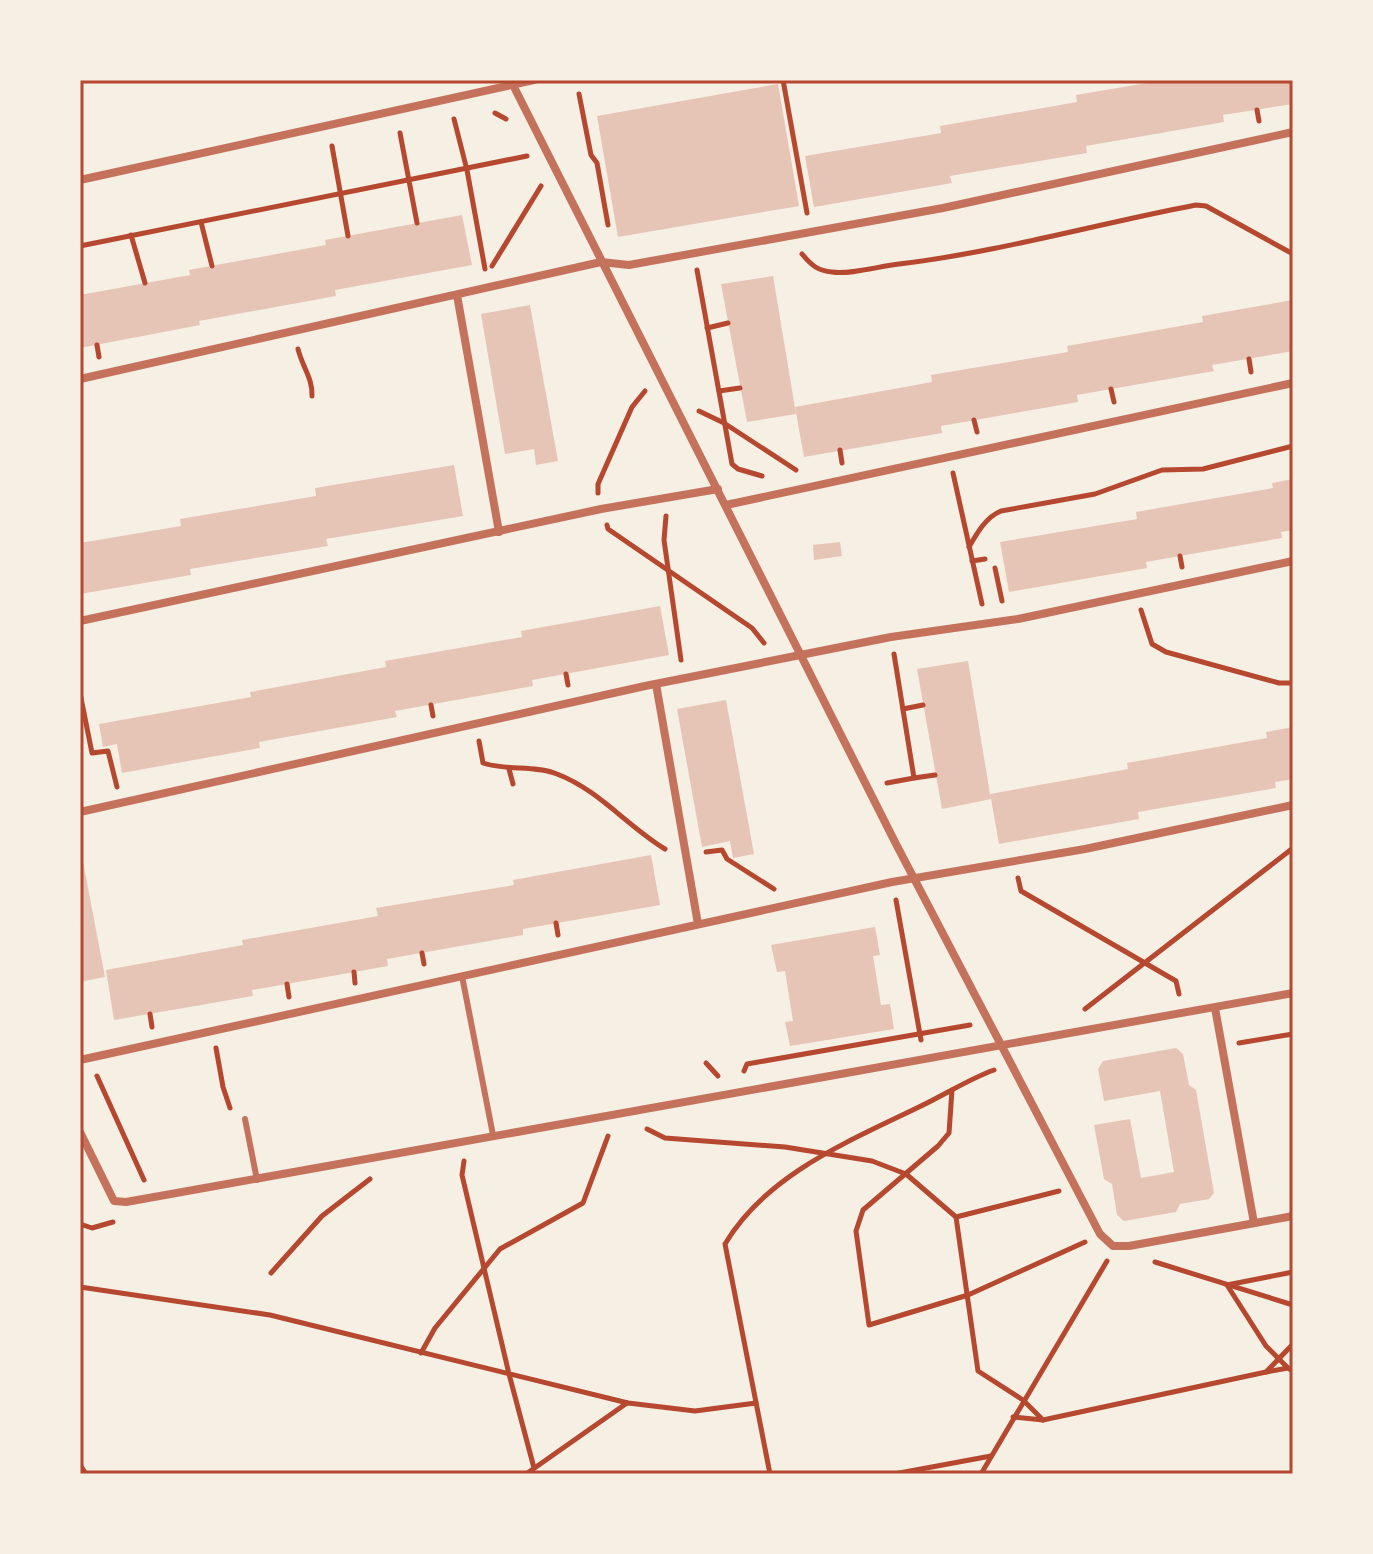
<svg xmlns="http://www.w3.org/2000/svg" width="1373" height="1554" viewBox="0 0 1373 1554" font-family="Ubuntu,sans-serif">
<rect width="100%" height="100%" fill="#f6efe4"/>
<g fill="#e6c5b7">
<polygon points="1165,80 1293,80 1293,104 1223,115 1224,122 1086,146 1087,153 950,176 952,183 814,207 805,156 941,133 940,126 1077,102 1076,95"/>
<polygon points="778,84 799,206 618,237 597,116"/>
<polygon points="462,215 472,265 335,290 336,296 199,321 200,325 80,348 80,295 190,275 189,270 326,245 325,240"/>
<polygon points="773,276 796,414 747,422 721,284"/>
<polygon points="1293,300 1293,351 1212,365 1214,371 1077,395 1078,402 941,426 942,433 804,457 795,407 932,382 931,375 1068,352 1067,346 1203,322 1202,316"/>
<polygon points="530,305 558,461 536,465 534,449 505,454 481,314"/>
<polygon points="454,465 463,516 326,539 328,546 190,569 191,575 80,594 80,543 181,526 180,519 316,496 315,488"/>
<polygon points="1293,479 1293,530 1281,532 1282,538 1146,562 1147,568 1009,592 1000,542 1137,519 1136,512 1273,488 1272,483"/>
<polygon points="840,542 842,556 814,560 813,545"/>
<polygon points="660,606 669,655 532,680 533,686 395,711 397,717 259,742 260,748 122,773 117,744 103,747 99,724 251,697 250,692 386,667 385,661 522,637 521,631"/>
<polygon points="968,661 990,794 1128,769 1127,763 1267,738 1266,732 1293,727 1293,779 1275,782 1276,788 1138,812 1139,819 999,844 991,799 942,809 917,669"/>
<polygon points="726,700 754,854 733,858 730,841 702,847 677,709"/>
<polygon points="80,846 105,977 80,982"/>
<polygon points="651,855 660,905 523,929 523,935 387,959 388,966 252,990 253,996 114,1020 106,970 243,945 242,940 378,916 376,908 514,885 513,880"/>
<polygon points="875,927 880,955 873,956 881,1005 890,1004 894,1029 790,1046 785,1022 793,1021 785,971 777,972 771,945"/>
<polygon points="1176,1048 1183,1054 1189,1085 1196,1090 1214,1193 1209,1199 1180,1204 1176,1212 1124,1221 1117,1215 1112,1184 1104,1179 1094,1125 1130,1119 1141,1178 1174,1172 1160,1091 1104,1101 1098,1069 1103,1061"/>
</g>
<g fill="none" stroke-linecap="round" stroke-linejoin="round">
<g stroke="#b5482f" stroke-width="5">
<polyline points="783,80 807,213"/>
<polyline points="579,94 591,155 597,163 608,225"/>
<polyline points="1257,110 1259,121"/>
<polyline points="495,113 506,119"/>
<polyline points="454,119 467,170 485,269"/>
<polyline points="400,133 417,223"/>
<polyline points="332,146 348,236"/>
<polyline points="201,222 212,266"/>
<polyline points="131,235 145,283"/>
<polyline points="80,246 527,156"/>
<path d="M802 254C811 265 818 271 832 272 850 275 880 266 899 264 1000 252 1096 224 1196 205L1206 206 1293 254"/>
<polyline points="492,266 541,186"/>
<polyline points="697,270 732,464 738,469 762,476"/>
<polyline points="707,328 728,323"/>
<polyline points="97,345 99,357"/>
<path d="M298 349C302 366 313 379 312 396"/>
<polyline points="1249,359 1251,372"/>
<polyline points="1111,389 1114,402"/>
<polyline points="719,391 740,388"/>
<polyline points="699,411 724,423 796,470"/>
<polyline points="974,420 977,432"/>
<polyline points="840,450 842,463"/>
<polyline points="953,473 982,604"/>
<polyline points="598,493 598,484 632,407 645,391"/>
<polyline points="666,516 664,540 681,660"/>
<polyline points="607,525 608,529 752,628 764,643"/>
<path d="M969 547C977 533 986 517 1001 511L1095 494 1162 470 1203 469 1293 446"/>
<polyline points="1180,556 1182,567"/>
<polyline points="972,561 985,559"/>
<polyline points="995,568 1002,601"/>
<polyline points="1141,610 1152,644 1166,652 1279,683 1293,683"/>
<polyline points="566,674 568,685"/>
<polyline points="80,693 92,753 108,751 117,787"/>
<polyline points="431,705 433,716"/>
<polyline points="903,709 923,705"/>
<path d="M479 741 483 763C507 771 535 765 557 774 599 790 627 826 665 849"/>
<polyline points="509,769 513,784"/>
<polyline points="914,778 935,775"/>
<polyline points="887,783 914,778 894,654"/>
<polyline points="706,852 722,850 727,859 774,889"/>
<polyline points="1018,878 1021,891 1176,981 1179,994"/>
<polyline points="896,900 921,1040"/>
<polyline points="556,923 558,935"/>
<polyline points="422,953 424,964"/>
<polyline points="354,972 355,983"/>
<polyline points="287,984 289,997"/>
<polyline points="1085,1009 1293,848"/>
<polyline points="150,1014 152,1027"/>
<polyline points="1239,1043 1293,1034"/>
<polyline points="216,1048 223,1087 230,1108"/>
<polyline points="706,1063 718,1076"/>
<polyline points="744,1071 747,1064 970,1025"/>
<polyline points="97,1076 144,1180"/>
<polyline points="952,1090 949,1133 938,1146 863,1210 856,1231 869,1325 968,1295 1085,1242"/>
<polyline points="647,1129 665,1138 785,1147 872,1161 906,1174 956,1217"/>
<polyline points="464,1161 462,1175 509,1374 534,1468"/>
<polyline points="80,1224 92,1228 113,1222"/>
<polyline points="1155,1262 1293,1305"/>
<polyline points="271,1273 322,1216 370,1179"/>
<polyline points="80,1287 270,1315 628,1403 695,1411 756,1403"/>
<polyline points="421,1353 435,1328 500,1249 583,1203 608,1136"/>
<polyline points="1287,1367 1266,1346 1227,1285 1293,1272"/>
<polyline points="1266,1372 1293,1344"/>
<polyline points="1013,1417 1043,1420 1266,1372 1288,1368 1293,1371"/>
<polyline points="1043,1420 1023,1400 978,1371 956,1217 1059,1191"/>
<polyline points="80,1465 86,1474"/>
<polyline points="526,1474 627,1403"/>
<path d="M770 1474 725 1244C767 1173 852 1140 923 1105 946 1094 969 1079 994 1070"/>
<polyline points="894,1474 991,1456"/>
<polyline points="981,1474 1107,1261"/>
</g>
<g stroke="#c5725c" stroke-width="6">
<polyline points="462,976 493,1135"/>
<polyline points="245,1119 257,1180"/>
</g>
<g stroke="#c5725c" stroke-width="8">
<polyline points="513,85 896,844 1100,1234 1113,1246 1129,1246 1293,1216"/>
<polyline points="80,180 534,80"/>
<polyline points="457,295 499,532"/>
<polyline points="80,379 601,262 629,265 943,208 1293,132"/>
<polyline points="726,505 1293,383"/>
<polyline points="80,621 601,509 718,489"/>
<polyline points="656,684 698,924"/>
<polyline points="80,812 645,686 891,637 1018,619 1293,561"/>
<polyline points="1215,1008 1254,1223"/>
<polyline points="80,1060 892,882 1085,849 1293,805"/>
<polyline points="80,1132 114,1201 126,1202 1293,993"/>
</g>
</g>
<rect width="1373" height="1554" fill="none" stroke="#f6efe4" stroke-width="164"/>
<rect x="82" y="82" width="1209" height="1390" fill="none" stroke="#b5482f" stroke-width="3"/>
</svg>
